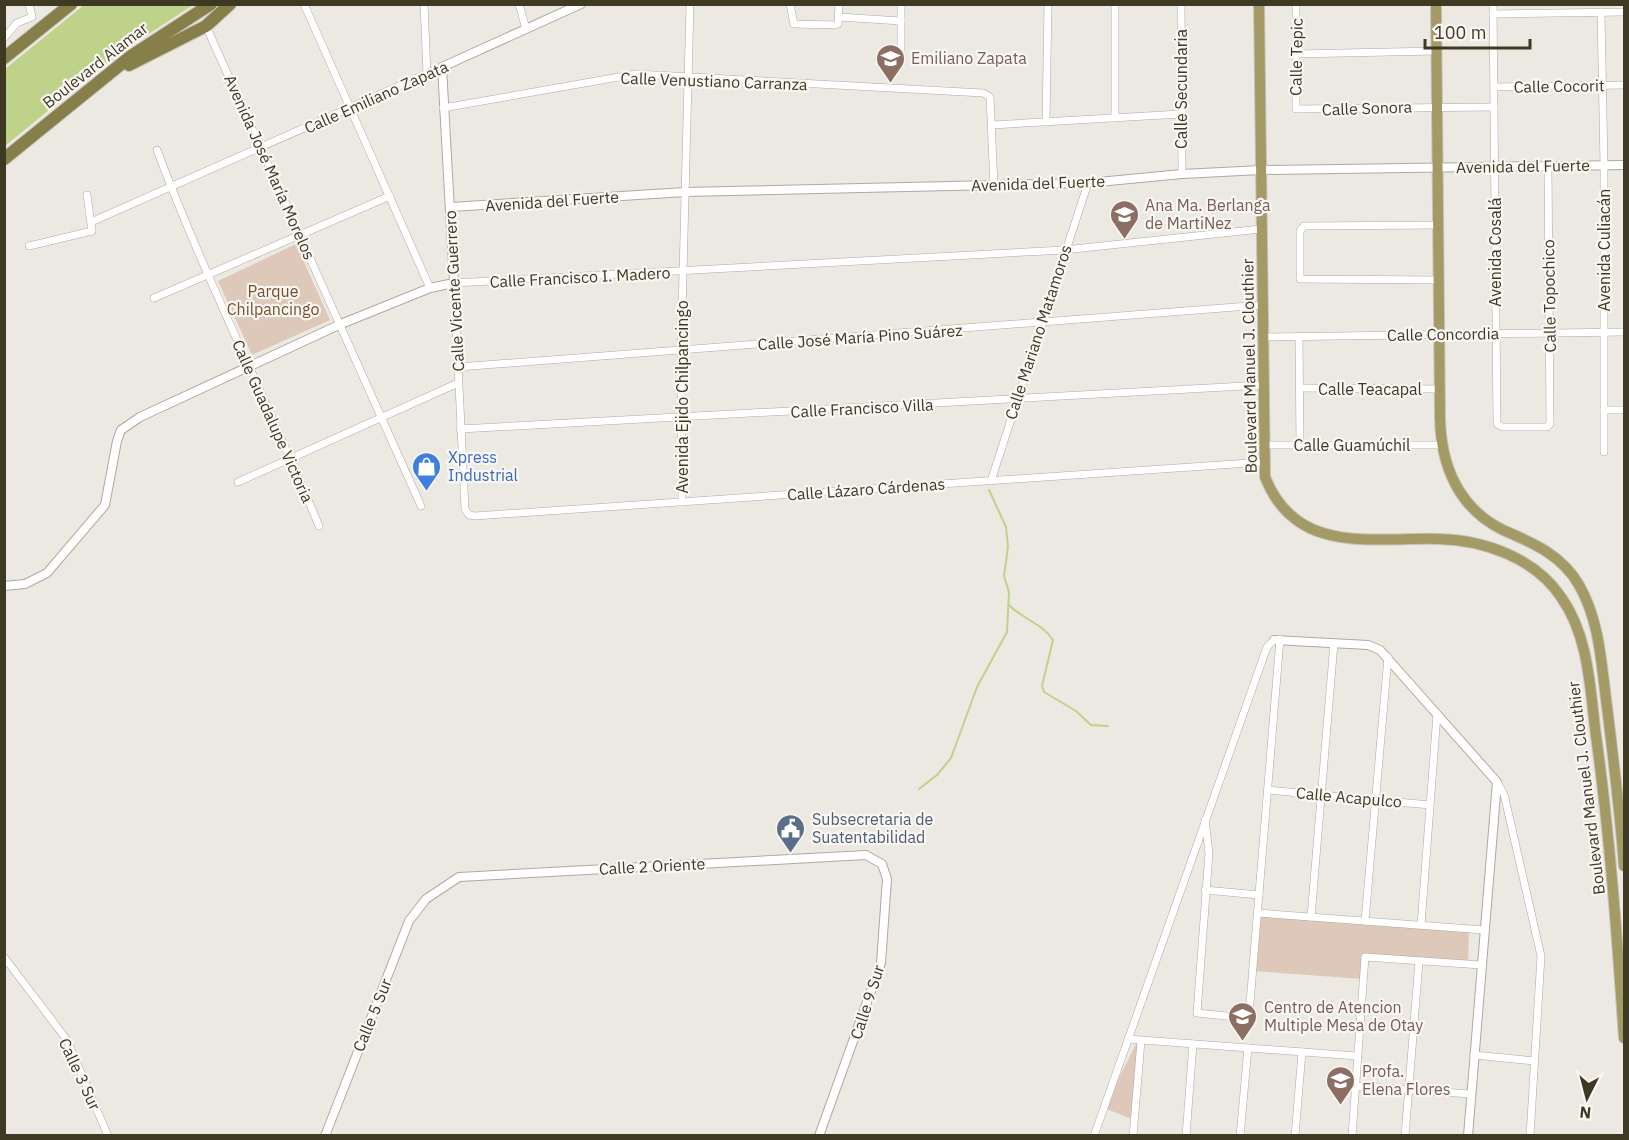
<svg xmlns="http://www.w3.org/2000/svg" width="1629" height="1140" viewBox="0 0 1629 1140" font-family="'IBM Plex Sans',sans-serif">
<rect width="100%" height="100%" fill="#ece9e2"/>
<g fill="#dec8ba">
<polygon points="296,244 330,320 252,355 218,281"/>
<polygon points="1259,914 1469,930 1468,964 1365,956 1363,979 1254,971"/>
<polygon points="1138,1040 1132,1119 1104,1108"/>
</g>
<polygon fill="#bfd289" points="84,5 193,5 115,56 5,146 5,69"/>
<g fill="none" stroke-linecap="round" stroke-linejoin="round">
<g stroke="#bfd289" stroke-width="2">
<path d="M1009 605C1022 619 1042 623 1053 640L1042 686 1044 692 1076 711 1091 725 1108 726"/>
<polyline points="919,789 937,775 951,758 977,687 1007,632 1009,592 1004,576 1008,547 1006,527 989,490"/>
</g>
<defs>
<g id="minor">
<polyline points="304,4 430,288"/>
<polyline points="424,4 427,74"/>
<polyline points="519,4 526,29"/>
<polyline points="790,4 794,24 835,25 838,24 839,4"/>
<polyline points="1181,4 1182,174"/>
<polyline points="1296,4 1296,109 1494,107"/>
<polyline points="1493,4 1497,424 1502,427 1547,427 1550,424 1548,165"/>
<polyline points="1601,12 1604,165 1604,452"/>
<polyline points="1493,14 1624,12"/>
<polyline points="839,17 901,21"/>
<polyline points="206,26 421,506"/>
<polyline points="4,38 17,23 32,17 29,4"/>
<polyline points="901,48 901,4"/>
<polyline points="1295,54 1437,51"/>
<polyline points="1494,87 1624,85"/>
<polyline points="443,108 636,74 983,93 990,97 994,186"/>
<polyline points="1115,118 1115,4"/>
<polyline points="1046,122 1048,4"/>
<polyline points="992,125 1181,114"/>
<path d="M157 150C205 278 267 400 319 526"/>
<polyline points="91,222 442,67"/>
<polyline points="1439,225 1304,226 1300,231 1300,279 1439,280"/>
<polyline points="1261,229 1064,250 454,283 465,509 469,515 475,516 1264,462"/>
<polyline points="29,246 92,231 87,195"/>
<polyline points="154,298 390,196"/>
<polyline points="1299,336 1300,445"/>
<polyline points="1262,337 1624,332"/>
<polyline points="458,367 1262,305"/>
<polyline points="1299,388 1440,389"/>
<polyline points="1604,410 1624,410"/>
<polyline points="460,429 1263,385"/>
<polyline points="1263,445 1441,445"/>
<polyline points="991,481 1088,183"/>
<polyline points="238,482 458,383"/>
<polyline points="682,502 681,351 690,4"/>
<polyline points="1497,782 1504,794 1541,956 1530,1136"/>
<polyline points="1268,790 1430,805"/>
<polyline points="1205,820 1209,853 1197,1013 1246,1018 1249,1015 1280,639"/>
<polyline points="1205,890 1259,895"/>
<polyline points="1258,913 1484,930"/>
<polyline points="1311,917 1334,643"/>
<polyline points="1365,921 1388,657"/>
<polyline points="1421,925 1437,714"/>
<polyline points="4,957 67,1040 108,1136"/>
<polyline points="1128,1039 1357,1056"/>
<polyline points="1474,1055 1535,1061"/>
<polyline points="1354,1086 1471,1094"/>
<polyline points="1094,1136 1267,647 1274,640"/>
<polyline points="1133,1136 1141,1041"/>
<polyline points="1186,1136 1193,1044"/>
<polyline points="1240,1136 1248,1048"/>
<polyline points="1295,1136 1302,1052"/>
<polyline points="1352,1136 1365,957 1481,965"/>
<polyline points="1405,1136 1419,961"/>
</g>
<g id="tertiary">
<polyline points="451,207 685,192 1088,183 1182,174 1261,170 1624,165"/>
<polyline points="4,586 25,584 47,573 105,505 117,441 121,430 140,417 341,324 430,288 454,283 442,67 581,4"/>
<polyline points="1274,640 1368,645 1380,650 1497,782 1468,1136"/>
<polyline points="325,1136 409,921 426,899 459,877 866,855 882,864 887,879 881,963 819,1136"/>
</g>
<g id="primary">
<path d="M1259 4 1265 477C1296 556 1373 537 1439 539 1484 540 1535 558 1561 597 1589 636 1590 689 1596 736 1610 836 1617 937 1624 1038"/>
<path d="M1436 4 1440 418C1441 465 1458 508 1503 530 1533 543 1562 555 1579 585 1599 620 1601 660 1606 699 1613 755 1620 810 1624 866"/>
</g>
<g id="trunk">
<polyline points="4,58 71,4"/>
<polyline points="129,65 206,26 230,4"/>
<polyline points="4,159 131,56 211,4"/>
</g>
</defs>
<use href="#minor" stroke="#adaa9d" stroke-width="8"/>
<use href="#tertiary" stroke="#adaa9d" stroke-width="10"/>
<use href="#primary" stroke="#c5c4bd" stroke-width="12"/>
<use href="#trunk" stroke="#c5c4bd" stroke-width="14"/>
<use href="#minor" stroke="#fff" stroke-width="7"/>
<use href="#tertiary" stroke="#fff" stroke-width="8"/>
<use href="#primary" stroke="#a39a66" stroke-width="10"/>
<use href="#trunk" stroke="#867f4a" stroke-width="12"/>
</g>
<defs>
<symbol id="school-pin" viewBox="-11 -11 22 30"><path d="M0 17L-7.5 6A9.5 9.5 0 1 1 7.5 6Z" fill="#8d6e63" stroke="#f9f6f3"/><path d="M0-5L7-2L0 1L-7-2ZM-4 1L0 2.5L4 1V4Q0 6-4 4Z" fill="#fff"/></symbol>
<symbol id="shop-pin" viewBox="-11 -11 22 30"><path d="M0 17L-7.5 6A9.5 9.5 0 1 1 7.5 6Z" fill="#3f7fe0" stroke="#f9f6f3"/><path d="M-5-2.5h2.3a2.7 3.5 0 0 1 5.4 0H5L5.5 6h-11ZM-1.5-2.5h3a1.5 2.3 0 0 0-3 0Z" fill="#fff"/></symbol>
<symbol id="civic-pin" viewBox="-11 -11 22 30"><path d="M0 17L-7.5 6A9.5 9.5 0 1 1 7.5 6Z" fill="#5c6f8a" stroke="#f9f6f3"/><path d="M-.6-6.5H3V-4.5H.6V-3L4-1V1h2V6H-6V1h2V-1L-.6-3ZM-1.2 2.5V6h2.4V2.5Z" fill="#fff"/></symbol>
</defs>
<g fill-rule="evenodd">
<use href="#school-pin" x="874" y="42" width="33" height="45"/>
<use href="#school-pin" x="1108" y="198" width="33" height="45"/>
<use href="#shop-pin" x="410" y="450" width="33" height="45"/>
<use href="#civic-pin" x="774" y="812" width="33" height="45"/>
<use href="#school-pin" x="1226" y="1000" width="33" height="45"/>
<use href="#school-pin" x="1324" y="1064" width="33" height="45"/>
</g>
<g text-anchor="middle" stroke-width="4.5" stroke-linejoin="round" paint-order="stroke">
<g font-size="16" fill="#3e3922" stroke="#f9f6f3">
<text transform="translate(1296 57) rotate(-89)" y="6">Calle Tepic</text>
<text transform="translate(95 65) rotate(-38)" y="6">Boulevard Alamar</text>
<text transform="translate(714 81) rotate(2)" y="6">Calle Venustiano Carranza</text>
<text transform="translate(1559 86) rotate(-1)" y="6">Calle Cocorit</text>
<text transform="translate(1181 89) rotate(-90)" y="6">Calle Secundaria</text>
<text transform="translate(376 97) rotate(-24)" y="6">Calle Emiliano Zapata</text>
<text transform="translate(1367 108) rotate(-2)" y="6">Calle Sonora</text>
<text transform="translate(1523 166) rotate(-1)" y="6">Avenida del Fuerte</text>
<text transform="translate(270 167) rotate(66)" y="6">Avenida José María Morelos</text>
<text transform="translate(1038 183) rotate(-2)" y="6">Avenida del Fuerte</text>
<text transform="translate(552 201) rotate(-4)" y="6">Avenida del Fuerte</text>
<text transform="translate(1604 250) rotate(-90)" y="6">Avenida Culiacán</text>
<text transform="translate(1495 252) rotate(-90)" y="6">Avenida Cosalá</text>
<text transform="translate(580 277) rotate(-3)" y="6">Calle Francisco I. Madero</text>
<text transform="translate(454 291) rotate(-93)" y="6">Calle Vicente Guerrero</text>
<text transform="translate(1549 296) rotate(-91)" y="6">Calle Topochico</text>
<text transform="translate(1038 332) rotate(-72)" y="6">Calle Mariano Matamoros</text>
<text transform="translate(1443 334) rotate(-1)" y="6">Calle Concordia</text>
<text transform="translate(860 337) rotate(-4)" y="6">Calle José María Pino Suárez</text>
<text transform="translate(1249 366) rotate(-91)" y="6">Boulevard Manuel J. Clouthier</text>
<text x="1370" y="395">Calle Teacapal</text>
<text transform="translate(682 397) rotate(-90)" y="6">Avenida Ejido Chilpancingo</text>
<text transform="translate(862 408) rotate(-3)" y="6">Calle Francisco Villa</text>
<text transform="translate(273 421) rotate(66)" y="6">Calle Guadalupe Victoria</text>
<text x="1352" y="451">Calle Guamúchil</text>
<text transform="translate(866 489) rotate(-4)" y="6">Calle Lázaro Cárdenas</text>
<text transform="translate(1586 788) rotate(-97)" y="6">Boulevard Manuel J. Clouthier</text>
<text transform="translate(1349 797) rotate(5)" y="6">Calle Acapulco</text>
<text transform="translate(652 866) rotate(-3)" y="6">Calle 2 Oriente</text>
<text transform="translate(867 1002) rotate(-72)" y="6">Calle 9 Sur</text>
<text transform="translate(372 1015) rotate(-68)" y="6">Calle 5 Sur</text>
<text transform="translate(80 1074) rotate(65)" y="6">Calle 3 Sur</text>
</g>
<g font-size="16" fill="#785e54" stroke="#f9f6f3" text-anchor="start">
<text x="911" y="64">Emiliano Zapata</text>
<text x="1145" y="211">Ana Ma. Berlanga<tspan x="1145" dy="18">de MartiNez</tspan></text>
<text x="1264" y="1013">Centro de Atencion<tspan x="1264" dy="18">Multiple Mesa de Otay</tspan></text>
<text x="1362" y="1077">Profa.<tspan x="1362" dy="18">Elena Flores</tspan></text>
</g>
<g font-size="16" fill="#75502b" stroke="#f9f6f3">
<text x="273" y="297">Parque<tspan x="273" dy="18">Chilpancingo</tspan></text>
</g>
<g font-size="16" fill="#366cbe" stroke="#f9f6f3" text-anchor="start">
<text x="448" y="463">Xpress<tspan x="448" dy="18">Industrial</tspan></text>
</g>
<g font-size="16" fill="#4e5e75" stroke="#f9f6f3" text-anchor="start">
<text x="812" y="825">Subsecretaria de<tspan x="812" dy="18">Suatentabilidad</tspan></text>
</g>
</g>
<rect width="1629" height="1140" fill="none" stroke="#3e3922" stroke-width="12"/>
<g transform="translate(1587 1098) rotate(186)" stroke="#f9f6f3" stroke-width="4.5" paint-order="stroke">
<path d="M0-4.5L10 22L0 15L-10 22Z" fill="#3e3922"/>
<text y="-9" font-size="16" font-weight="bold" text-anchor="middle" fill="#3e3922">N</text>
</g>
<path d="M1425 39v9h105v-9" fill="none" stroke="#3e3922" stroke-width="3"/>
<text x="1434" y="39" font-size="18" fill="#3e3922" stroke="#f9f6f3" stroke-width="4.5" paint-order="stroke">100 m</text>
</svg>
